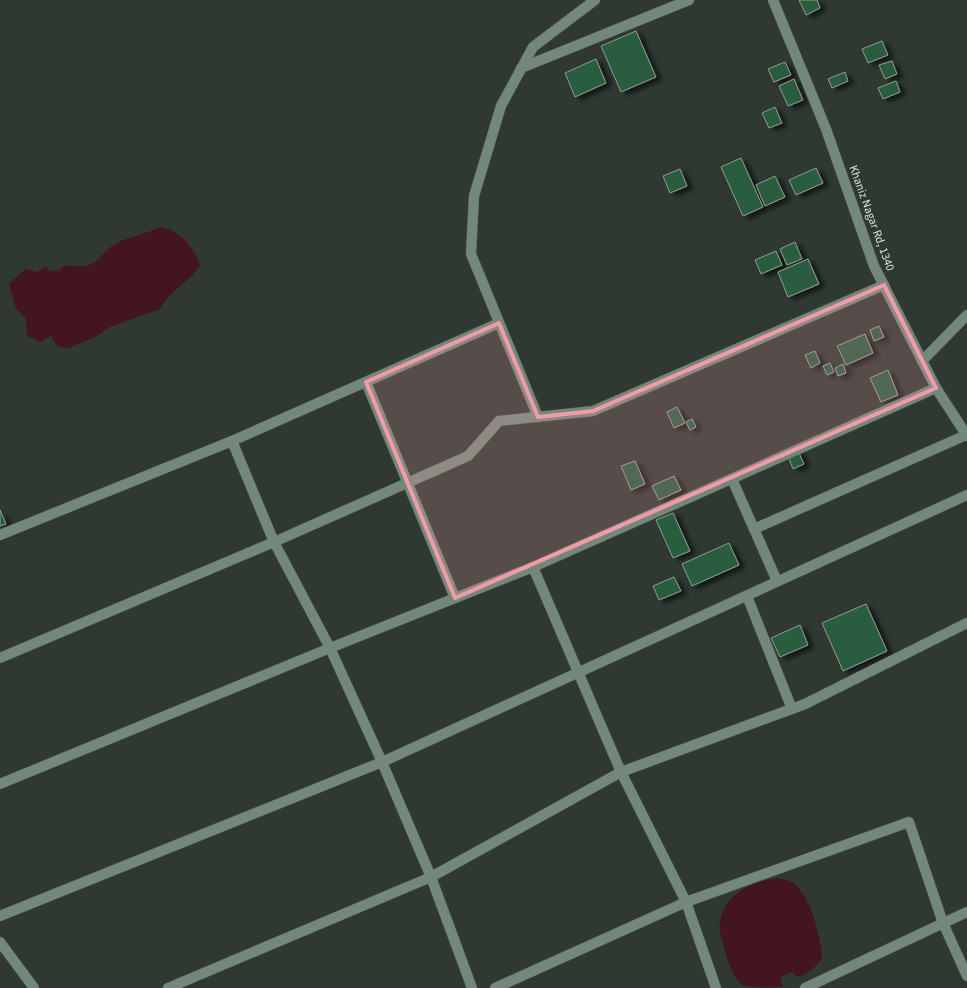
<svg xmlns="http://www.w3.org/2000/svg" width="967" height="988" viewBox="0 0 967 988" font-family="'Source Sans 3',sans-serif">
<defs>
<filter id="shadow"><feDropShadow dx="5.5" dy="3" stdDeviation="2.5" flood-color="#0009"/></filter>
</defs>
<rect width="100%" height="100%" fill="#2f3932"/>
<g fill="#43151f">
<path d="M161 227C180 230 194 247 200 265L194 274 168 297 160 309 110 327 95 337 69 348 58 347 51 336 40 342 27 336 26 318 16 309 9 284 25 269 37 272 46 266 50 271H59L63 266C72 264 80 268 89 265 100 261 106 248 117 243 123 239 131 238 139 235 146 233 153 230 161 227Z"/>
<path d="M777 878C782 879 788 880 792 882 811 895 821 938 822 959 814 968 809 974 797 977L792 972 780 977 783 986C776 988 748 988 742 985 733 977 728 962 725 951 723 942 718 929 720 921 726 893 751 882 777 878Z"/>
</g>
<g fill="#2c5c3f" stroke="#8f9c93" filter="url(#shadow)">
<polygon points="799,0 817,0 820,8 806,15"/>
<polygon points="636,31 656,77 621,92 601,46"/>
<polygon points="882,41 888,55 868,63 862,49"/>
<polygon points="596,59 606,83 575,97 565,73"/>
<polygon points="892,61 897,74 885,79 879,65"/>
<polygon points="785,62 791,75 774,82 768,69"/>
<polygon points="845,72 848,81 832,88 828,79"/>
<polygon points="794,79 803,100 788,106 779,86"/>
<polygon points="896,81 900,92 883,99 878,88"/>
<polygon points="775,107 782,123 769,128 762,113"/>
<polygon points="741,158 763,207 743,216 721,167"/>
<polygon points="816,168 823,183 796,195 789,180"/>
<polygon points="680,169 687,186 670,193 663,176"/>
<polygon points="775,176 785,197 765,206 756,185"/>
<polygon points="795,242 802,259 787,265 780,249"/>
<polygon points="776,251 782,265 761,274 755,260"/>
<polygon points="808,259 819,284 788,297 778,272"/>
<polygon points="879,326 884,337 874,341 870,330"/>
<polygon points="865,334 873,353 846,365 837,346"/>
<polygon points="815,351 820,363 811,368 805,355"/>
<polygon points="830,363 834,372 827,375 823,366"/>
<polygon points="843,364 846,373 838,376 835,368"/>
<polygon points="888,370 898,395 881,402 870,378"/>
<polygon points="677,407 685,423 674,428 667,412"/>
<polygon points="692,419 696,427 690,430 686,422"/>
<polygon points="798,451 804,464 793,469 788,456"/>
<polygon points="635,461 645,484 631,490 621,466"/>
<polygon points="674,476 681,490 659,500 652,486"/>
<polygon points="0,510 6,524 0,526"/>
<polygon points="673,513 690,551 673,558 656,520"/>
<polygon points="729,543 739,565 692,586 682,564"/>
<polygon points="674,577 681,591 659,600 653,586"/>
<polygon points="866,604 887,651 843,671 822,623"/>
<polygon points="800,625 808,645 780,657 771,638"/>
</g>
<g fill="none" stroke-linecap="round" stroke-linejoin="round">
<defs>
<g id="minor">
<polyline points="773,0 826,129 874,266 936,388 967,436"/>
<polyline points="521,68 689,0"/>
<polyline points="922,361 967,315"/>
<polyline points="366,382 455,598"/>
<polyline points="538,417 471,254 474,196 501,106 533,47 595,0"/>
<polyline points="232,441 499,323"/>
<polyline points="732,479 777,581"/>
<polyline points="754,529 966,435"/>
<polyline points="0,535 232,441 274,542 330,648 382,762 431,877 472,988"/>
<polyline points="533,567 936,388"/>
<polyline points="747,596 792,709"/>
<polyline points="0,658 274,542 468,456 499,421 593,411 884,285"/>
<polyline points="0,784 330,648 533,567 621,772 686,902 716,988"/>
<polyline points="0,916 382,762 967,495"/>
<polyline points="0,942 34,988"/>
<polyline points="168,988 431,877 621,772 805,704 967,623"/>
<polyline points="495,988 686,902 909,822 943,923 967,976"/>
<polyline points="805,988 967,912"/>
</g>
</defs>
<use href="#minor" stroke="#4e5751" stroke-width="11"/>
<use href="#minor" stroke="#73887a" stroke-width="10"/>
</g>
<path fill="#f39aa9" fill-opacity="0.2" stroke="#f39aa9" stroke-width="4" stroke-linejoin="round" d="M884 285 936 388 455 598 366 382 499 323 538 417 593 411Z"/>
<g text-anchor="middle" stroke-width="4.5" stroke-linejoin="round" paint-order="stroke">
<g font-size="12" fill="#dae1dc" stroke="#2f3932">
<text transform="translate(872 218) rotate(70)" y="4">Khaniz Nagar Rd, 1340</text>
</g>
</g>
</svg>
